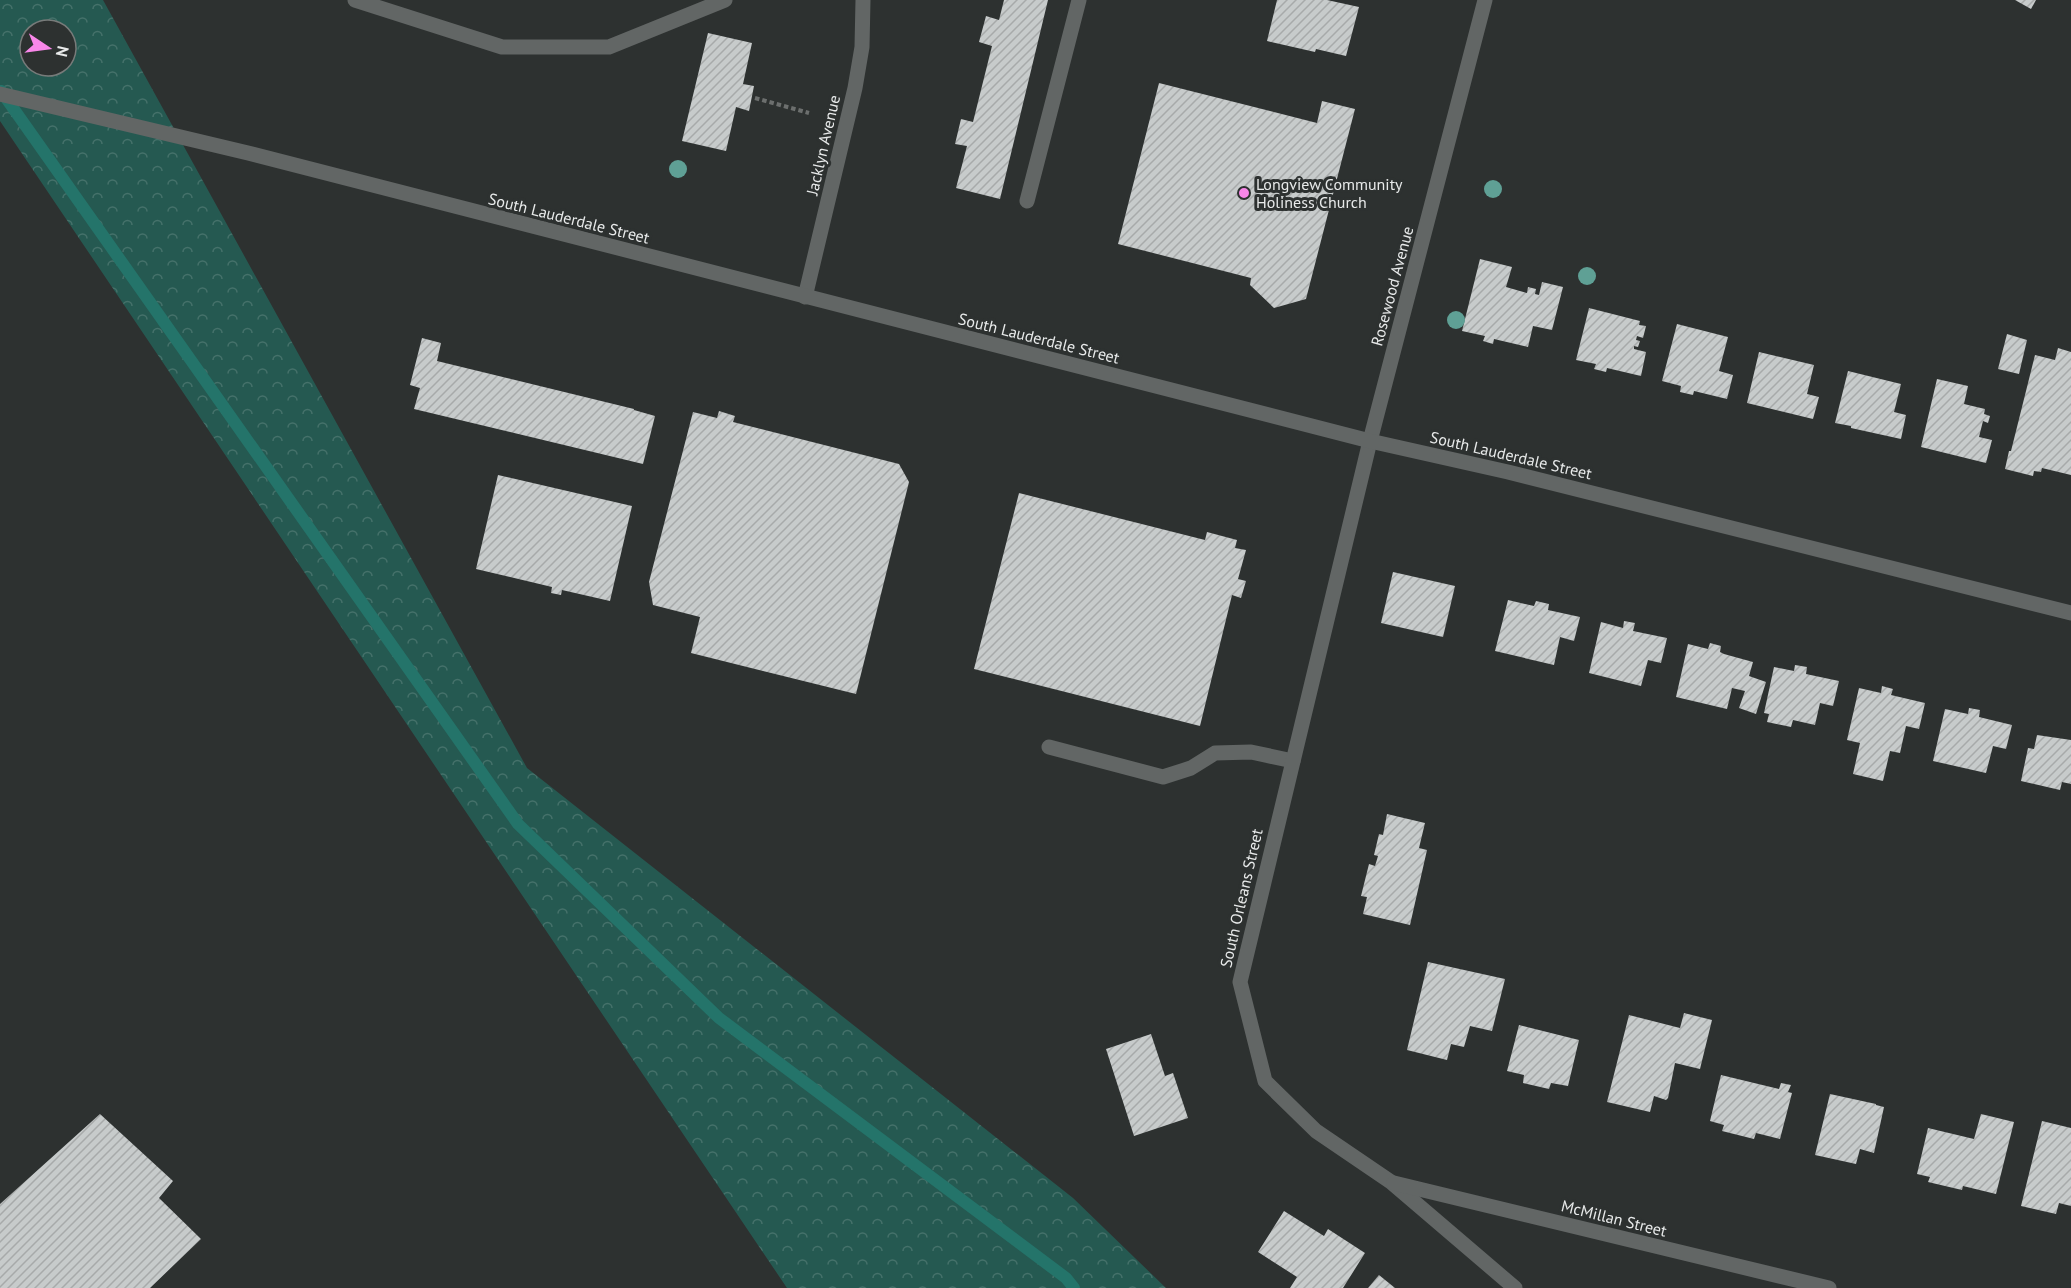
<svg xmlns="http://www.w3.org/2000/svg" width="2071" height="1288" viewBox="0 0 2071 1288" font-family="'PT Sans',sans-serif">
<defs>
<pattern id="forest-crowns" width="20" height="18" patternUnits="userSpaceOnUse" patternTransform="scale(1.5)"><rect width="20" height="18" fill="#255951"/><path d="M2 6a3 3 0 1 1 6 0M12 15a3 3 0 1 1 6 0" fill="none" stroke="#45716a"/></pattern>
<pattern id="building-hatch" width="6" height="6" patternUnits="userSpaceOnUse" patternTransform="scale(1.5)"><rect width="6" height="6" fill="#c7cbcb"/><path d="M-1 1l2-2M0 6l6-6M5 7l2-2" fill="none" stroke="#a7aaaa"/></pattern>
</defs>
<rect width="100%" height="100%" fill="#2d3130"/>
<path fill="url(#forest-crowns)" fill-rule="evenodd" d="M0 0H103L527 768 1073 1198 1166 1288H787L0 121ZM30 30H66V66H30Z"/>
<g fill="none" stroke-linecap="round" stroke-linejoin="round">
<polyline stroke="#24746a" stroke-width="12" points="1,91 518,824 719,1018 1066,1278 1074,1288"/>
</g>
<g fill="url(#building-hatch)">
<polygon points="1004,0 1048,0 1000,199 956,188 967,146 955,144 961,119 973,122 992,46 979,42 986,16 999,20"/>
<polygon points="1277,0 1327,0 1359,7 1346,56 1316,49 1315,52 1267,41"/>
<polygon points="2015,0 2036,0 2031,9"/>
<polygon points="708,33 752,43 743,84 754,86 749,111 736,107 726,151 682,141"/>
<polygon points="1159,83 1317,123 1322,101 1355,109 1306,299 1274,308 1250,285 1251,278 1118,244"/>
<polygon points="1480,259 1512,267 1506,287 1527,293 1528,287 1536,289 1535,294 1539,295 1542,282 1563,287 1552,330 1533,326 1528,347 1494,339 1493,344 1483,341 1485,336 1462,331"/>
<polygon points="1589,308 1640,321 1639,325 1646,326 1643,338 1637,336 1636,340 1640,341 1638,347 1634,346 1634,349 1646,352 1641,376 1607,368 1606,372 1594,369 1596,364 1576,360"/>
<polygon points="1677,324 1728,337 1719,371 1733,375 1727,399 1694,391 1693,395 1680,392 1681,386 1662,381"/>
<polygon points="2007,334 2027,340 2019,374 1998,369"/>
<polygon points="422,338 441,343 437,361 634,409 634,410 655,416 643,464 414,409 420,388 410,385"/>
<polygon points="2058,348 2071,352 2071,475 2042,468 2041,472 2034,471 2033,476 2005,469 2009,451 2011,451 2035,355 2055,360"/>
<polygon points="1759,352 1814,365 1807,394 1819,397 1813,419 1747,403"/>
<polygon points="1848,371 1901,384 1894,412 1906,415 1901,439 1851,428 1851,426 1835,423"/>
<polygon points="1937,379 1968,386 1964,404 1985,409 1984,414 1990,416 1988,423 1983,421 1979,437 1992,440 1986,463 1921,447"/>
<polygon points="719,411 735,416 733,422 899,464 909,482 856,694 691,653 700,617 653,605 649,582 693,412 717,418"/>
<polygon points="498,475 632,506 610,601 562,590 561,595 551,593 552,587 476,569"/>
<polygon points="1019,493 1205,540 1207,532 1237,540 1235,548 1246,550 1238,579 1246,581 1241,598 1232,595 1200,726 974,669"/>
<polygon points="1393,572 1455,586 1443,637 1381,623"/>
<polygon points="1508,600 1534,606 1536,601 1549,604 1548,610 1580,617 1574,641 1560,637 1554,665 1495,651"/>
<polygon points="1624,621 1635,623 1633,631 1667,638 1661,663 1648,660 1641,686 1589,673 1601,622 1623,628"/>
<polygon points="1710,643 1721,646 1720,652 1724,654 1753,662 1749,676 1766,682 1756,714 1739,708 1745,691 1732,688 1727,709 1676,697 1688,644 1708,649"/>
<polygon points="1795,665 1807,667 1806,674 1839,681 1833,706 1820,703 1815,725 1793,720 1791,727 1767,722 1769,714 1764,713 1774,667 1794,671"/>
<polygon points="1882,686 1893,689 1891,695 1925,703 1919,729 1906,726 1900,753 1890,751 1883,781 1853,774 1860,743 1847,740 1859,688 1881,693"/>
<polygon points="1969,708 1980,710 1979,717 2012,725 2006,749 1993,746 1986,773 1933,761 1945,709 1968,714"/>
<polygon points="2037,735 2071,740 2071,784 2062,782 2060,790 2021,781 2028,748 2034,749"/>
<polygon points="1387,814 1425,823 1419,848 1427,850 1410,925 1363,914 1367,897 1361,896 1369,864 1375,866 1378,856 1374,855 1379,834 1383,835"/>
<polygon points="1428,962 1505,979 1492,1031 1470,1026 1464,1047 1451,1044 1447,1060 1407,1050"/>
<polygon points="1684,1013 1712,1020 1700,1069 1675,1063 1668,1098 1666,1100 1654,1096 1650,1112 1607,1102 1629,1015 1680,1028"/>
<polygon points="1519,1025 1579,1040 1568,1086 1551,1083 1549,1089 1523,1083 1524,1075 1507,1071"/>
<polygon points="1151,1034 1165,1076 1173,1073 1188,1118 1134,1136 1106,1049"/>
<polygon points="1721,1075 1779,1089 1781,1083 1791,1085 1788,1092 1792,1093 1780,1139 1756,1133 1754,1139 1722,1131 1724,1125 1710,1121"/>
<polygon points="1830,1094 1876,1104 1876,1105 1884,1107 1874,1153 1860,1149 1856,1164 1815,1155"/>
<polygon points="100,1114 173,1181 159,1198 201,1239 150,1288 0,1288 0,1204"/>
<polygon points="1981,1114 2014,1122 1996,1194 1963,1186 1962,1190 1928,1182 1930,1177 1917,1174 1928,1128 1974,1139"/>
<polygon points="2042,1121 2071,1128 2071,1206 2059,1203 2056,1214 2021,1206"/>
<polygon points="1284,1211 1324,1236 1328,1229 1365,1253 1343,1288 1290,1288 1297,1277 1258,1252"/>
<polygon points="1379,1275 1395,1288 1368,1288"/>
</g>
<g fill="none" stroke-linecap="round" stroke-linejoin="round">
<polyline stroke="#6c6f6e" stroke-width="4" stroke-dasharray="4.5 3" stroke-linecap="butt" points="755,98 809,113"/>
<g stroke="#626665" stroke-width="15">
<polyline points="1027,201 1079,0"/>
<polyline points="1049,747 1163,777 1191,768 1215,753 1251,752 1293,761"/>
</g>
<g stroke="#626665" stroke-width="15">
<polyline points="355,0 502,47 609,47 725,0"/>
<polyline points="1485,0 1370,441 1240,982 1265,1081 1316,1131 1391,1182 1515,1288"/>
<polyline points="805,297 855,88 862,47 863,0"/>
<polyline points="1394,1183 1829,1288"/>
</g>
<polyline stroke="#626665" stroke-width="15" points="0,94 248,153 1370,441 1508,472 2071,613"/>
</g>
<g fill="#5fa095">
<circle cx="678" cy="169" r="9"/>
<circle cx="1493" cy="189" r="9"/>
<circle cx="1587" cy="276" r="9"/>
<circle cx="1456" cy="320" r="9"/>
</g>
<circle fill="#f987e9" stroke="#2d3130" stroke-width="2" cx="1244" cy="193" r="6"/>
<g text-anchor="middle" stroke-width="6" stroke-linejoin="round" paint-order="stroke">
<g font-size="16" fill="#e8eaea" stroke="#2d3130">
<text transform="translate(823 145) rotate(-77)" y="6">Jacklyn Avenue</text>
<text transform="translate(569 218) rotate(14)" y="6">South Lauderdale Street</text>
<text transform="translate(1392 286) rotate(-75)" y="6">Rosewood Avenue</text>
<text transform="translate(1039 338) rotate(14)" y="6">South Lauderdale Street</text>
<text transform="translate(1511 455) rotate(13)" y="6">South Lauderdale Street</text>
<text transform="translate(1241 898) rotate(-77)" y="6">South Orleans Street</text>
<text transform="translate(1614 1218) rotate(14)" y="6">McMillan Street</text>
</g>
<g font-size="16" fill="#e8eaea" stroke="#2d3130" text-anchor="start">
<text x="1256" y="190">Longview Community<tspan x="1256" dy="18">Holiness Church</tspan></text>
</g>
</g>
<g transform="translate(48 48) rotate(103)"><circle r="28" fill="#2d3130" stroke="#787b7a" stroke-width="1.5"/>
<path d="M0-4.5L10 22L0 15L-10 22Z" fill="#f987e9"/>
<text y="-9" font-size="16" font-weight="bold" text-anchor="middle" fill="#e8eaea">N</text>
</g>
</svg>
